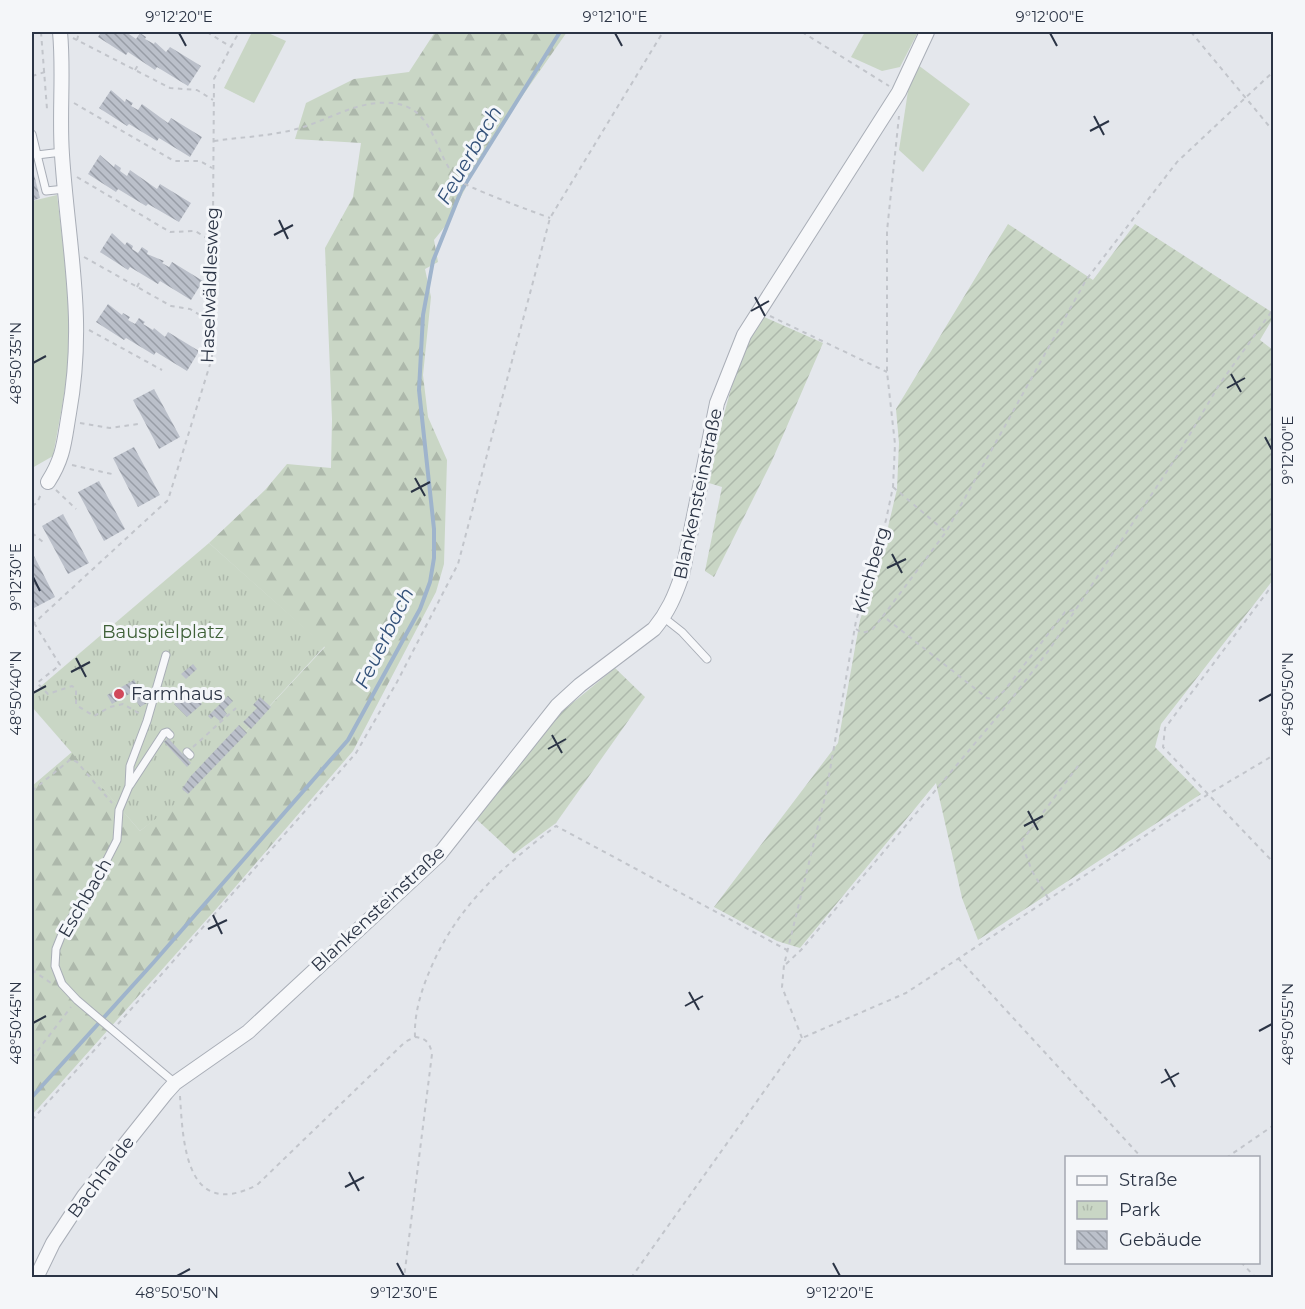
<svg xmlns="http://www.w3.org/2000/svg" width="1305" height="1309" viewBox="0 0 1305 1309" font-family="Montserrat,sans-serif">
<defs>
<pattern id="forest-firs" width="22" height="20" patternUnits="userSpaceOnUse" patternTransform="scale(1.5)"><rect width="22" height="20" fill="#c9d6c5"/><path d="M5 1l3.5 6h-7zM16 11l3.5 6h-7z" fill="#adb8ab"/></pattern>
<pattern id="park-tufts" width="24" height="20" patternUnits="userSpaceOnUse" patternTransform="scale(1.5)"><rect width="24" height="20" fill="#c9d6c5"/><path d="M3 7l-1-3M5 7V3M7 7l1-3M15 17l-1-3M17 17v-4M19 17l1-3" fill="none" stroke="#adb8ab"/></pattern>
<pattern id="garden-furrows" width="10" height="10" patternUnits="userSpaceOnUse" patternTransform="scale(1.5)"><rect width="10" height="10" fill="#c9d6c5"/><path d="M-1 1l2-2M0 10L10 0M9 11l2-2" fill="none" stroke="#adb8ab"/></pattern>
<pattern id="building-back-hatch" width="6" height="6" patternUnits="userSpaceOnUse" patternTransform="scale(1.5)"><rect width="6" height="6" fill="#bbc0ca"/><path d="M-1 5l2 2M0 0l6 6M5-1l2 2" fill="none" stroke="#989da6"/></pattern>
</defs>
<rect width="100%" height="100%" fill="#e4e7ec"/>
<g fill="#c9d6c5">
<polygon points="252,32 266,32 286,41 254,103 224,88"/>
<polygon points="865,32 918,32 900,67 882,71 851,57"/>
<polygon points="918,65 970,104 923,172 899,150 908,91"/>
<path d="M57 195C63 246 71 299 69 351 67 387 59 421 53 456L32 468V201Z"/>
</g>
<polygon fill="url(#forest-firs)" points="435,32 567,32 486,148 447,224 434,240 438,262 425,269 431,297 423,375 428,417 447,460 444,564 436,592 353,751 217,908 32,1115 32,786 72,752 140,831 197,784 325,647 209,543 265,490 287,464 331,468 332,419 325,248 353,197 361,143 295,139 306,103 354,79 409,72"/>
<polygon fill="url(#park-tufts)" points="209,543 325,646 188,794 140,831 32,707 32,697 40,687"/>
<g fill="url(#garden-furrows)">
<polygon points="1008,224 1093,280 1135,224 1273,313 1273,318 1260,340 1273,350 1273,580 1161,724 1155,747 1201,794 978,940 962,898 936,783 800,948 777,941 714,907 838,743 860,620 881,557 897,489 899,443 896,409"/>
<path d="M762 316 823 343 771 463 714 577 705 571 722 487 709 483C721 425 732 367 762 316Z"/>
<polygon points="615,668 645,697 556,823 514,854 473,816 564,710"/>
</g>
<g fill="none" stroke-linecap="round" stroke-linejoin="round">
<polyline stroke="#9fb4cc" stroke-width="4" points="32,1097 154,962 348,740 420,609 430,582 434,558 434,529 419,390 423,315 433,261 461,191 560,32"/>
</g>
<g fill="url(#building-back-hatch)">
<polygon points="101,32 131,32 129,34 136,39 140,33 146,37 145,39 154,44 155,42 166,52 170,47 201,66 188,86 157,67 155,70 128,52 126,55 98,37"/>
<polygon points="111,90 125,102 126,99 133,103 131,106 138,110 142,104 168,123 171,118 202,137 190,157 159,138 157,141 129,124 127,126 99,108"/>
<polygon points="100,155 114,167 115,164 121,168 120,171 127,176 130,170 157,189 160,184 191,203 179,222 148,204 146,206 118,189 116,192 88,174"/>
<polygon points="32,167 40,198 32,201"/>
<polygon points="112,233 125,245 127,242 133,246 132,249 138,253 142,247 148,251 147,254 164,261 162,263 169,267 172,262 203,281 191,300 160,281 158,284 130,267 128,270 100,252"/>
<polygon points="108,304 122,315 123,313 130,317 128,320 135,324 139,318 145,322 143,324 153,330 154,328 165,337 168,332 199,351 187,371 156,352 154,355 126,338 124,340 96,322"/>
<polygon points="154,389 180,437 159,449 133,400"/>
<polygon points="134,447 160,495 138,507 113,458"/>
<polygon points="99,481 125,529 104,541 78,492"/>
<polygon points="63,514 89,563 68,574 42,526"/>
<polygon points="32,552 55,597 34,608 32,603"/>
<polygon points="193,664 197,669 186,679 181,674"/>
<polygon points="134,680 147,703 140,707 131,693 112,704 107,695"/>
<polygon points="189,690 202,704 187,717 174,704"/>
<polygon points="228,696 233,701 224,710 227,714 220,721 214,716 211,719 208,716"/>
<polygon points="260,697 271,707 251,729 243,722 257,708 253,705"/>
<polygon points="239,725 247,733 188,794 182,789 190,777"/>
<polygon points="168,738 191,763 187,767 164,742"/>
</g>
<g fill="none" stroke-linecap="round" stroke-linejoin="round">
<defs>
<g id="service">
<polyline points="32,134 46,191 65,189"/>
<polyline points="37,155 62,152"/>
<polyline points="663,617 682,632 707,659"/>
<polyline points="166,655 147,721 130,766 129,786 119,810 117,840 95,883 64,929 56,949 55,966 62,984 77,1000 175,1083"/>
<polyline points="187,752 190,755"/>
<polyline points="130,785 164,733 167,732 170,735"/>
</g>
<g id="minor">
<path d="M48 482C64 457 64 442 69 413 86 319 68 247 62 155 59 113 64 73 60 32"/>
<path d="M36 1278 53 1243 84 1196 166 1093 175 1083 248 1032 439 855 557 706 580 685 654 629C668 612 675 596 682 575L717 403 744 335 899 92 927 32"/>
</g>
</defs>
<use href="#service" stroke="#a9aeb7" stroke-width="9"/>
<use href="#minor" stroke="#a9aeb7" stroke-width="16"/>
<g stroke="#c2c5cb" stroke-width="2" stroke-dasharray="4.5 4.5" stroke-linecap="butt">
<polyline points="41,32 47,109"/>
<polyline points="207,32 231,47"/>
<polyline points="802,32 889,86"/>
<polyline points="1191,32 1274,132"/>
<polyline points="73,38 170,88 197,90 213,100"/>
<polyline points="77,40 79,32"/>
<polyline points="135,70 138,65"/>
<polyline points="32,76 45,72"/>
<polyline points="74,103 174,161 200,161 212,168"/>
<path d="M214 141C242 137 273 136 300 128 331 119 358 100 392 103 435 107 434 154 457 179 465 187 534 212 550 218"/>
<polyline points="77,177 170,232 195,231 212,241"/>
<polyline points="84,257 171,306 190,309 212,322"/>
<polyline points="137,287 140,281"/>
<polyline points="770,316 887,372"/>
<polyline points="89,330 162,370"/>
<polyline points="80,423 110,428 138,424"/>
<polyline points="72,465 112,474"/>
<polyline points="893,487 946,532"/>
<polyline points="56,490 76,509"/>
<polyline points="32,506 37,503 42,492"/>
<polyline points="32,533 43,542"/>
<polyline points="1274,583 1165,728 1163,747 1274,863"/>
<polyline points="1074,610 1065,612 1004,691 995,699 987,698 883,616 946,532 1086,280 1177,162 1274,71"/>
<polyline points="34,623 60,665 37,683 48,694 72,686 76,689 76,705 94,716 110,707 123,704 140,714"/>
<polyline points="32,625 168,500 212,358 214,79 239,32"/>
<polyline points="856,629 862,633 872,630 883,616"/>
<polyline points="193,747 236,708"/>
<polyline points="32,791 71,759 77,762 112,803"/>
<polyline points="1048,898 1032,871 1021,842 1081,762"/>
<polyline points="958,958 1142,1158"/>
<polyline points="786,964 801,950 1003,710 1049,650 1177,456 1219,385 1274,308"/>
<polyline points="32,970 51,983"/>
<polyline points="118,1024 356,753 397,682 458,564 550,218 663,32"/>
<path d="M415 1037C414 1014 421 991 430 970 457 906 501 868 556 826L787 950"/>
<polyline points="802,1038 782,987 784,965 826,793 856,621 886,520 893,487 895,444 887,372 887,231 899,116"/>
<polyline points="32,1058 71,1007"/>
<path d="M180 1096C183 1144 186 1221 257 1185L405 1042 415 1037C426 1038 430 1043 432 1054L404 1278"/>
<polyline points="32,1120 106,1037"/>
<polyline points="1226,1158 1274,1125"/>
<polyline points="1241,1262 1256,1278"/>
<polyline points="631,1278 802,1038 906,993 1210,793 1274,755"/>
</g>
<use href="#service" stroke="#f7f8fa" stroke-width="7"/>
<use href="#minor" stroke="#f7f8fa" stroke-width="14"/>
</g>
<path fill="none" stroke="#2b3445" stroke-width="2" d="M179 33 186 46M615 33 622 46M1050 33 1057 46M1094 116 1104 135M1090 131 1109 121M279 220 288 239M274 235 293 225M755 297 765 316M751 311 769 301M33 363 46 356M1231 374 1241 392M1227 388 1245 378M1265 437 1272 450M415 478 425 496M411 492 430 482M892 554 902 573M887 568 906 559M33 577 40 591M76 658 86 677M71 672 90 662M33 693 46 686M1259 701 1272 694M552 735 562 753M548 749 566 739M1028 811 1038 830M1024 826 1043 816M213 915 222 934M208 929 227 920M689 992 699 1010M685 1006 703 996M33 1023 46 1016M1259 1031 1272 1024M1165 1069 1175 1087M1161 1083 1179 1073M349 1172 359 1191M345 1187 364 1177M397 1263 404 1276M833 1263 840 1276M177 1276 190 1269"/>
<circle fill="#d1495b" stroke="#f4f6f9" stroke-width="2" cx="119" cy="694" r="6"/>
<g text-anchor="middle" stroke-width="6" stroke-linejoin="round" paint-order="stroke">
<g font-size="18" fill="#2b3445" stroke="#f4f6f9">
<text transform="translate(210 285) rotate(-88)" y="6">Haselwäldlesweg</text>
<text transform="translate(698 494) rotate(-78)" y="6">Blankensteinstraße</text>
<text transform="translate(871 570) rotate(-74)" y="6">Kirchberg</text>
<text transform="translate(85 898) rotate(-60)" y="6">Eschbach</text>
<text transform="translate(378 909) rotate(-43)" y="6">Blankensteinstraße</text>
<text transform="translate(101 1177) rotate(-53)" y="6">Bachhalde</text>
</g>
<g font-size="18" fill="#3f6138" stroke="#f4f6f9">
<text x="163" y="638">Bauspielplatz</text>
</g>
<g font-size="18" fill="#2b3445" stroke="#f4f6f9" text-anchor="start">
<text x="131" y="700">Farmhaus</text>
</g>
<g font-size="20" font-style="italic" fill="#34527a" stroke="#f4f6f9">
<text transform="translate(469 155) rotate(-60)" y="7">Feuerbach</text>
<text transform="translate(384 638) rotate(-64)" y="7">Feuerbach</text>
</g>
</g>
<rect width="1305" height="1309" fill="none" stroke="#f4f6f9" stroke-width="66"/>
<rect x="1065" y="1156" width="195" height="108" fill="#f4f6f9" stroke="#a4a8b1" stroke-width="1.5"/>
<rect x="1077" y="1176" width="30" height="9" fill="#f7f8fa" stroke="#a4a8b1" stroke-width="1.5"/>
<text x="1119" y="1186" font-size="18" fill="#2b3445">Straße</text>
<rect x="1077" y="1201" width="30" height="18" fill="url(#park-tufts)" stroke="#a4a8b1" stroke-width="1.5"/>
<text x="1119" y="1216" font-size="18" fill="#2b3445">Park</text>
<rect x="1077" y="1231" width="30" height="18" fill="url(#building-back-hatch)" stroke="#a4a8b1" stroke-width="1.5"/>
<text x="1119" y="1246" font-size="18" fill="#2b3445">Gebäude</text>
<rect x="33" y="33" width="1239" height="1243" fill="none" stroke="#2b3445" stroke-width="2"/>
<g font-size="15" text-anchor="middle" fill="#2b3445">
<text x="179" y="22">9°12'20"E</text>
<text x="615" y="22">9°12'10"E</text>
<text x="1050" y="22">9°12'00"E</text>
<text transform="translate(16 363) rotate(-90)" y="5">48°50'35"N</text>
<text transform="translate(1288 450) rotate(-90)" y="5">9°12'00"E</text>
<text transform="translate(16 577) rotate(-90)" y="5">9°12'30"E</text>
<text transform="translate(16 693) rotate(-90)" y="5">48°50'40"N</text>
<text transform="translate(1288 694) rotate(-90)" y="5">48°50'50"N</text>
<text transform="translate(16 1023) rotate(-90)" y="5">48°50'45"N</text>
<text transform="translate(1288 1024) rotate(-90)" y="5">48°50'55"N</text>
<text x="177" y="1298">48°50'50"N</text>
<text x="404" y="1298">9°12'30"E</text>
<text x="840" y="1298">9°12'20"E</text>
</g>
</svg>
